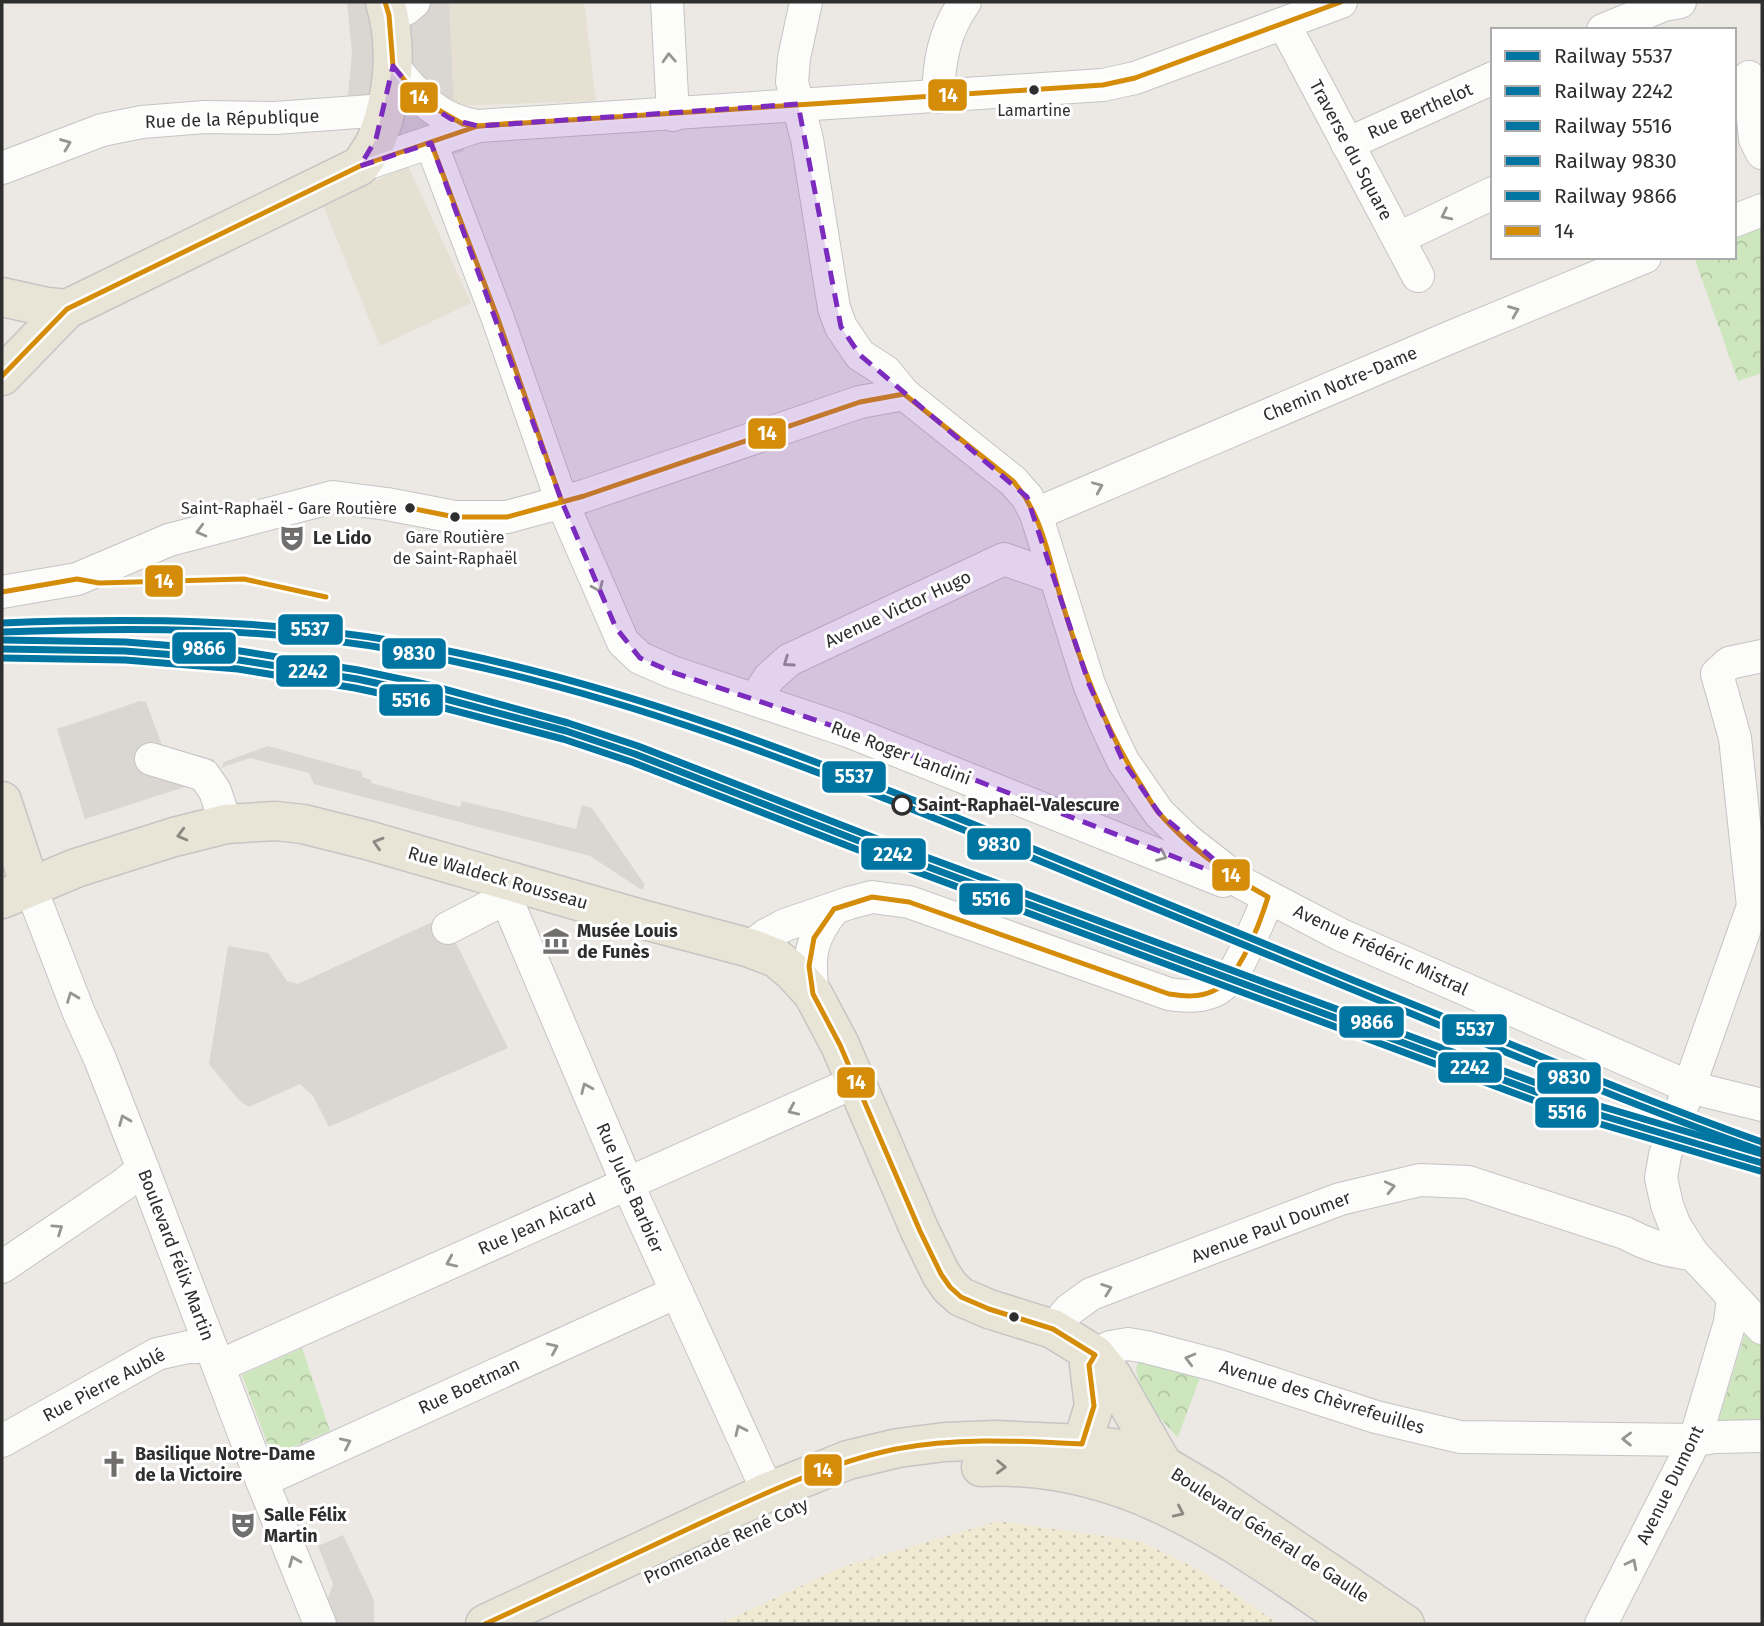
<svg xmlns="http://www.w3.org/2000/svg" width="1764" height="1626" viewBox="0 0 1764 1626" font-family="'Fira Sans',sans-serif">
<defs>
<pattern id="sand-dots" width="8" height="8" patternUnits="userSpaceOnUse" patternTransform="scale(1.75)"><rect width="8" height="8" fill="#f0ead3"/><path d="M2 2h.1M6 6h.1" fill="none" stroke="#cec9b5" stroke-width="1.8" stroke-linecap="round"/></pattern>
<pattern id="park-crowns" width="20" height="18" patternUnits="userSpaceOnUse" patternTransform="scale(1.75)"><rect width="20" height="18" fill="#cee6be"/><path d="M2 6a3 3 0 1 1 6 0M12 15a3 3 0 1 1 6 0" fill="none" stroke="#b1c6a4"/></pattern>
</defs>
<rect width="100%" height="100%" fill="#ece8e4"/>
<g fill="#e6e0d3">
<polygon points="449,2 584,2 596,101 454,106"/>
<polygon points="408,166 471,303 380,346 323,205"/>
</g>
<polygon fill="url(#sand-dots)" points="998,1521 1140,1541 1200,1570 1279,1624 719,1624 842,1567"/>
<g fill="url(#park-crowns)">
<polygon points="1762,224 1762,373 1738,381 1694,257 1734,257 1734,235"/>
<polygon points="1748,1324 1762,1340 1762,1424 1717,1425"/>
<polygon points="302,1348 330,1431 272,1456 242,1375"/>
<path d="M1140 1359 1203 1369 1178 1437C1158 1418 1140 1395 1136 1368Z"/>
</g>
<g fill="#dad6d2">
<polygon points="347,2 449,2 454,106 464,151 408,166 357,128 347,105 352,53"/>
<polygon points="140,701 146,702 162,745 215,760 191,785 85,819 57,729"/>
<polygon points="268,746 362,772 362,777 371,780 371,783 460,807 462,801 576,829 582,805 592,808 645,885 642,890 590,856 314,784 309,773 250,758 221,768 224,762"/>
<polygon points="443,917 508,1048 329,1127 313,1096 300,1084 249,1107 239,1100 209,1064 228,946 268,953 287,981 298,984"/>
<polygon points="343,1535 374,1600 374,1624 334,1624 326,1604 333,1584 318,1546"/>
</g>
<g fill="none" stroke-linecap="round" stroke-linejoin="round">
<defs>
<g id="minor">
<polyline points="667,2 673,115"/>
<polyline points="806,2 794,58 792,82 807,139 834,308 841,327 860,355 885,371 904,394 1013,481 1027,497 1036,514 1089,684 1105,723 1123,761 1159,813 1187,840 1242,883 1341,935 1689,1087 1762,1105"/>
<polyline points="389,15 406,9 414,2"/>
<polyline points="1284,24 1418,276"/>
<polyline points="1603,30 1664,5 1680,2"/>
<path d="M393 66C417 96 437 120 478 126"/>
<polyline points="1749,77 1755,139 1762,153"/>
<path d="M938 97C939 62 944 31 965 2"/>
<polyline points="431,143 498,319 562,502 623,642 640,658 672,672 848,731 1223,881"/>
<polyline points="1347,144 1493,78"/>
<polyline points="360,166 478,126 1103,85 1135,78 1341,2"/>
<polyline points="2,168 102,130 142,122 205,117 275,118 385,110"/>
<polyline points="1734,221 1762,210"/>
<polyline points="1399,238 1493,193"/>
<polyline points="1036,514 1451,337 1645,257"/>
<polyline points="2,592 77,579 169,540 333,497 387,504 455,517 507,517 584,496 860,402 904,394"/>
<polyline points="1762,656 1729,663 1717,674 1735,738 1753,906 1665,1155 1661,1178 1667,1205 1675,1226 1693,1254 1762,1328"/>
<polyline points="756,698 769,678 789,660 1004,559 1055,577"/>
<polyline points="151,759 204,775 215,791 226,824"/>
<polyline points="515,883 506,898 627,1183 768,1492"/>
<polyline points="30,886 79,1013 100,1059 143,1169 262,1481 320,1624"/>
<polyline points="448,928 506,898"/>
<path d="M750 948 766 935 785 925 849 903 872 897 909 902 1169 994C1221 1003 1232 981 1251 938 1257 924 1264 911 1268 897"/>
<path d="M813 994C808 957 810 938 834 909"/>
<polyline points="2,1267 123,1185 143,1169"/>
<path d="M1053 1329 1069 1310 1091 1294 1340 1199 1420 1180 1468 1182 1625 1233C1647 1245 1668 1252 1693 1254"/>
<polyline points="1095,1355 1110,1347 1128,1344 1146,1347 1219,1366 1376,1417 1460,1437 1695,1440 1716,1437 1762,1436"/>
<polyline points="219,1366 855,1082"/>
<polyline points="2,1441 157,1354 188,1347 211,1347"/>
<polyline points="262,1481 677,1292"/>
<polyline points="1601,1624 1695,1440 1730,1322 1733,1299"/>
</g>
<g id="major">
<polyline points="2,297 47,307 67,309"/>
<path d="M2 376 67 309 360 166C366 157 373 148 377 138 394 96 398 45 385 2"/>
<polyline points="2,801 30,886"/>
<polyline points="2,899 76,868 174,837 226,824 276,821 303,824 367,840 641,919 750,948 776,958 793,972 813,994 840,1045 920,1231 941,1274 950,1287 961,1297 989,1309 1053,1329 1095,1355 1112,1376 1163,1465"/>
<polyline points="1082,1444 1094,1406 1089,1365 1095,1355"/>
<path d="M981 1467C1132 1460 1236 1545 1355 1624"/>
<polyline points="485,1624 768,1492 848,1460 898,1448 945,1442 995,1440 1082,1444 1121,1449 1163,1465 1212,1494 1405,1624"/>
</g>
</defs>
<use href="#minor" stroke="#c5c4c5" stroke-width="34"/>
<use href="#major" stroke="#c6c5c4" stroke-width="41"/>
<use href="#minor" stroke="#fcfcfb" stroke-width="32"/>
<use href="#major" stroke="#e8e4d6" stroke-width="38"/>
<defs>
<polyline id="rail" points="2,635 50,635"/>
</defs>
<use href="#rail" stroke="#dfdfe1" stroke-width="8"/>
<use href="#rail" stroke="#fff" stroke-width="5" stroke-dasharray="16" stroke-linecap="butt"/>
<defs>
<g id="bus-1">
<polyline points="385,2 389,15 393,66 421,100 463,124 478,126 517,123"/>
<polyline points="431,143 498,319 562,502"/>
<polyline points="2,376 67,309 360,166 478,126 1103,85 1135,78 1341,2"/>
<path d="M410 508 455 517H507L584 496 860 402 904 394 1013 481C1043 515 1049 560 1062 602 1081 666 1104 726 1139 782 1146 792 1151 804 1159 813 1189 848 1228 875 1268 897 1260 923 1239 980 1213 991 1199 998 1183 996 1169 994L909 902 872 897 834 909 814 938 809 966 813 994 840 1045 920 1231 941 1274 950 1287 961 1297 989 1309 1053 1329 1095 1355 1089 1365 1094 1406 1082 1444C1020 1441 957 1437 896 1449 823 1464 755 1498 688 1529 620 1561 553 1593 485 1624"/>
<polyline points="2,592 77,579 99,583 244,579 326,597"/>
</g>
</defs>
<use href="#bus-1" stroke="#fff" stroke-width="10"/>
<use href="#bus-1" stroke="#d58d09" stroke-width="5"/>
<defs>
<path id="rail-1" d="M2 623C136 618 269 619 401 642 614 679 820 761 1019 843 1166 903 1312 964 1459 1023 1559 1064 1660 1106 1762 1142"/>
<polyline id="rail-2" points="2,649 125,651 239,660 357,679 427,694 566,731 635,754 877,848 1590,1112 1762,1163"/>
<polyline id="rail-3" points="2,658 125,660 238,669 355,688 425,703 563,739 632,762 874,856 1587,1120 1760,1171"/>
<path id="rail-4" d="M2 632C136 627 269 627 401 651 614 689 818 770 1018 852 1164 912 1310 972 1456 1032 1557 1073 1657 1114 1759 1150"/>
<polyline id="rail-5" points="2,640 125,642 240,651 358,670 429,685 568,723 638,746 880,840 1593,1104 1762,1154"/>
</defs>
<use href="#rail-1" stroke="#fff" stroke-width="12"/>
<use href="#rail-2" stroke="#fff" stroke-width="12"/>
<use href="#rail-3" stroke="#fff" stroke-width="12"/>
<use href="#rail-4" stroke="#fff" stroke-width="12"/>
<use href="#rail-5" stroke="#fff" stroke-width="12"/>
<use href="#rail-1" stroke="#0075a1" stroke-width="7"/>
<use href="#rail-2" stroke="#0075a1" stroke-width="7"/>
<use href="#rail-3" stroke="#0075a1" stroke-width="7"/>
<use href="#rail-4" stroke="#0075a1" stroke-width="7"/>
<use href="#rail-5" stroke="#0075a1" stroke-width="7"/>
</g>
<defs><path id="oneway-chevron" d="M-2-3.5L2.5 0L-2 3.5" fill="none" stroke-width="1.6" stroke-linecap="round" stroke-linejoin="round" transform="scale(1.75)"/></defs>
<g stroke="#959594">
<use href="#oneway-chevron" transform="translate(669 58) rotate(-93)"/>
<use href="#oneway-chevron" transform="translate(66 144) rotate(-21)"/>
<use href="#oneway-chevron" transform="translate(1446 215) rotate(154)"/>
<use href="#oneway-chevron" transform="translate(1514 311) rotate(-22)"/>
<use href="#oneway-chevron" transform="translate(1098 487) rotate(-23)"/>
<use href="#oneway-chevron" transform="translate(201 531) rotate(165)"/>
<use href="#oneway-chevron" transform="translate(598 587) rotate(67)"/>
<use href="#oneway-chevron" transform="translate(788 662) rotate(145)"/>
<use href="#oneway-chevron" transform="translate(1162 856) rotate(22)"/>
<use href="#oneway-chevron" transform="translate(72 997) rotate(-111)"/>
<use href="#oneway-chevron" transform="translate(586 1088) rotate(-114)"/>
<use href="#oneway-chevron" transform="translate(793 1110) rotate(156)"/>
<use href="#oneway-chevron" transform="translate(124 1120) rotate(-112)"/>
<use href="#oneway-chevron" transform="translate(1390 1187) rotate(-13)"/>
<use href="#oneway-chevron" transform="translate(58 1229) rotate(-34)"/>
<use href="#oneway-chevron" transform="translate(451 1262) rotate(156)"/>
<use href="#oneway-chevron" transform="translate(1107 1289) rotate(-20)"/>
<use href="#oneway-chevron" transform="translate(553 1348) rotate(-24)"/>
<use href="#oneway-chevron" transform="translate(1190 1359) rotate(-165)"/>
<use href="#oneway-chevron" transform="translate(740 1430) rotate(-115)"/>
<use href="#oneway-chevron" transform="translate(1627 1439) rotate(-179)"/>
<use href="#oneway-chevron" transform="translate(346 1443) rotate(-25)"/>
<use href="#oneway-chevron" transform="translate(294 1561) rotate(-112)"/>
<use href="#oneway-chevron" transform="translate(1632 1564) rotate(-63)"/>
</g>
<g stroke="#8b8982">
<use href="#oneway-chevron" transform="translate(182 835) rotate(165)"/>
<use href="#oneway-chevron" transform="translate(378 843) rotate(-163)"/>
<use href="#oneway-chevron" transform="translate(1001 1467) rotate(2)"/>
<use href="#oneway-chevron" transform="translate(1179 1512) rotate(25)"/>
</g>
<path fill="#7b2cbf" fill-opacity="0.2" stroke="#7b2cbf" stroke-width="5" stroke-dasharray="14 9" stroke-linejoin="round" d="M393 66 421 100 451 119 478 126 798 104 841 327 860 355 1027 497 1089 684 1123 761 1159 813 1242 883 848 731 672 672 640 658 616 628 562 502 431 143 360 166 376 139Z"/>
<defs>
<symbol id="theatre-bare" viewBox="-9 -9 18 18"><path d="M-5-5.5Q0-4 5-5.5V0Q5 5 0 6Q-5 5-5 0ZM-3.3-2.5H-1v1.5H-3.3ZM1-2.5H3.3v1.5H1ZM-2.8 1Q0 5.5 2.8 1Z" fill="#706f6e" stroke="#fff" stroke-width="2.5" paint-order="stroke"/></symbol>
<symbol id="museum-bare" viewBox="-9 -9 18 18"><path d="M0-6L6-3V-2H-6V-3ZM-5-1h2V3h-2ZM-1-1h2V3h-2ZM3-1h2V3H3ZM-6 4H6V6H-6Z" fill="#706f6e" stroke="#fff" stroke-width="2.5" paint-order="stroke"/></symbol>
<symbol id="church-bare" viewBox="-9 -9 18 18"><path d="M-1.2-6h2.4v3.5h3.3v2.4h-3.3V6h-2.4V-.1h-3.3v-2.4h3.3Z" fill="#706f6e" stroke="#fff" stroke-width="2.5" paint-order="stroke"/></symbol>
</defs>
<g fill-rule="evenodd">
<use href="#theatre-bare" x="273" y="519" width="38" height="38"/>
<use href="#museum-bare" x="537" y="922" width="38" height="38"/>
<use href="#church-bare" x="95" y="1445" width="38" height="38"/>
<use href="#theatre-bare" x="224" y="1506" width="38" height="38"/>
</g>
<g fill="#2e2e2e" stroke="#fff" stroke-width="2.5">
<circle cx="1034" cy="90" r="6"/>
<circle cx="410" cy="508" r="6"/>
<circle cx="455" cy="517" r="6"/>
<circle cx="1014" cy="1317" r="6"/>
</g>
<circle fill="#fff" stroke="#2e2e2e" stroke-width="3.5" cx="902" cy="805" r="9"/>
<g text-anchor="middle" stroke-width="6" stroke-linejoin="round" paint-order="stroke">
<g font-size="16" fill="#2e2e2e" stroke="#fff">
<text x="1034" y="116">Lamartine</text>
<text x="397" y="514" text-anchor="end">Saint-Raphaël - Gare Routière</text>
<text x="455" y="543">Gare Routière<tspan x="455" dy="21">de Saint-Raphaël</tspan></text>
</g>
<g font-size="18" fill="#2e2e2e" stroke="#fff">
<text transform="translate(1420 111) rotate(-24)" y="6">Rue Berthelot</text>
<text transform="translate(232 119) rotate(-2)" y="6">Rue de la République</text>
<text transform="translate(1351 150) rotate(62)" y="6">Traverse du Square</text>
<text transform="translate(1340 384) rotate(-23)" y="6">Chemin Notre-Dame</text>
<text transform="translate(898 609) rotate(-25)" y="6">Avenue Victor Hugo</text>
<text transform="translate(901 753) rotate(21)" y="6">Rue Roger Landini</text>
<text transform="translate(498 878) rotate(16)" y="6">Rue Waldeck Rousseau</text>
<text transform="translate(1381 950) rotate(25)" y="6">Avenue Frédéric Mistral</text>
<text transform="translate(630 1188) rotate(66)" y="6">Rue Jules Barbier</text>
<text transform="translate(537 1224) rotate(-24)" y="6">Rue Jean Aicard</text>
<text transform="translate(1271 1227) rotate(-21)" y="6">Avenue Paul Doumer</text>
<text transform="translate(176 1255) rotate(69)" y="6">Boulevard Félix Martin</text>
<text transform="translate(104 1385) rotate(-28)" y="6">Rue Pierre Aublé</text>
<text transform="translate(469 1386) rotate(-25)" y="6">Rue Boetman</text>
<text transform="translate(1322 1397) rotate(17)" y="6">Avenue des Chèvrefeuilles</text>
<text transform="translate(1670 1485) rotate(-64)" y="6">Avenue Dumont</text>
<text transform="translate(1270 1535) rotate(33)" y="6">Boulevard Général de Gaulle</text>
<text transform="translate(726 1541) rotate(-25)" y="6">Promenade René Coty</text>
</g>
<g font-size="18" font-weight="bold" fill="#2e2e2e" stroke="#fff" text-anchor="start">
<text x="313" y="544">Le Lido</text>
<text x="577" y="937">Musée Louis<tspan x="577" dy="21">de Funès</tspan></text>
<text x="135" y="1460">Basilique Notre-Dame<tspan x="135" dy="21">de la Victoire</tspan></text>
<text x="264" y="1521">Salle Félix<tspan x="264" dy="21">Martin</tspan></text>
</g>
<g font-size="18" font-weight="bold" fill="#2e2e2e" stroke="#fff" text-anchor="start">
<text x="918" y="811">Saint-Raphaël-Valescure</text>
</g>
</g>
<g stroke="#fff" stroke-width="2.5">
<rect x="927" y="78" width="41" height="34" rx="7" fill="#d58d09"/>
<rect x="399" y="81" width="40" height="33" rx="7" fill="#d58d09"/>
<rect x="747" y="417" width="40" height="33" rx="7" fill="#d58d09"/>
<rect x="144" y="564" width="40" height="34" rx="7" fill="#d58d09"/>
<rect x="277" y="613" width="67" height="33" rx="7" fill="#0075a1"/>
<rect x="171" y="631" width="66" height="34" rx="7" fill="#0075a1"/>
<rect x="381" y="637" width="66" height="33" rx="7" fill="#0075a1"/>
<rect x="275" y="654" width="66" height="34" rx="7" fill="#0075a1"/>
<rect x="378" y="683" width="66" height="34" rx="7" fill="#0075a1"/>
<rect x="821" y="760" width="66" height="34" rx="7" fill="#0075a1"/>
<rect x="966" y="827" width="66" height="34" rx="7" fill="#0075a1"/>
<rect x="860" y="837" width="67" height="34" rx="7" fill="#0075a1"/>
<rect x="1211" y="858" width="40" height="34" rx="7" fill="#d58d09"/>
<rect x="958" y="882" width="66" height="34" rx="7" fill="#0075a1"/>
<rect x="1338" y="1005" width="67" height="34" rx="7" fill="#0075a1"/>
<rect x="1441" y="1013" width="67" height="33" rx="7" fill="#0075a1"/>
<rect x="1437" y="1051" width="66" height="33" rx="7" fill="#0075a1"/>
<rect x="1536" y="1061" width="66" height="34" rx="7" fill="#0075a1"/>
<rect x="836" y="1066" width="40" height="33" rx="7" fill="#d58d09"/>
<rect x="1534" y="1096" width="66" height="33" rx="7" fill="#0075a1"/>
<rect x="803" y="1453" width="40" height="34" rx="7" fill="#d58d09"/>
</g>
<g font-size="19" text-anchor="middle" font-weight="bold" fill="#fff">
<text x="948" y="102">14</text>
<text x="419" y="104">14</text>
<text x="767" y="440">14</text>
<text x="164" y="588">14</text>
<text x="310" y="636">5537</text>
<text x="204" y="655">9866</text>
<text x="414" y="660">9830</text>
<text x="308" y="678">2242</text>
<text x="411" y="707">5516</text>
<text x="854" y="783">5537</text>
<text x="999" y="851">9830</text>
<text x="893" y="861">2242</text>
<text x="1231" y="882">14</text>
<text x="991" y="906">5516</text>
<text x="1372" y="1029">9866</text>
<text x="1475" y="1036">5537</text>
<text x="1470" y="1074">2242</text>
<text x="1569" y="1084">9830</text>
<text x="856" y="1089">14</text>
<text x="1567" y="1119">5516</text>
<text x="823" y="1477">14</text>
</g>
<rect width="1764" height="1626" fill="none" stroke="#2e2e2e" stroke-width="7"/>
<rect x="1491" y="28" width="245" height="231" fill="#ffffff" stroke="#ababab" stroke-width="2"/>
<rect x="1505" y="51" width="35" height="10" fill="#0075a1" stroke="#ababab" stroke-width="2"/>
<text x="1554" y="63" font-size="21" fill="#2e2e2e">Railway 5537</text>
<rect x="1505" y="86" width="35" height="10" fill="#0075a1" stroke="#ababab" stroke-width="2"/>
<text x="1554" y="98" font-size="21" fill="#2e2e2e">Railway 2242</text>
<rect x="1505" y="121" width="35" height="10" fill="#0075a1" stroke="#ababab" stroke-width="2"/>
<text x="1554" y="133" font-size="21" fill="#2e2e2e">Railway 5516</text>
<rect x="1505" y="156" width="35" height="10" fill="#0075a1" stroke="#ababab" stroke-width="2"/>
<text x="1554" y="168" font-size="21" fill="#2e2e2e">Railway 9830</text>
<rect x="1505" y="191" width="35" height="10" fill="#0075a1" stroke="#ababab" stroke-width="2"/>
<text x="1554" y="203" font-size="21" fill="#2e2e2e">Railway 9866</text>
<rect x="1505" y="226" width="35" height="10" fill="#d58d09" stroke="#ababab" stroke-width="2"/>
<text x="1554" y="238" font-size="21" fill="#2e2e2e">14</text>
</svg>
